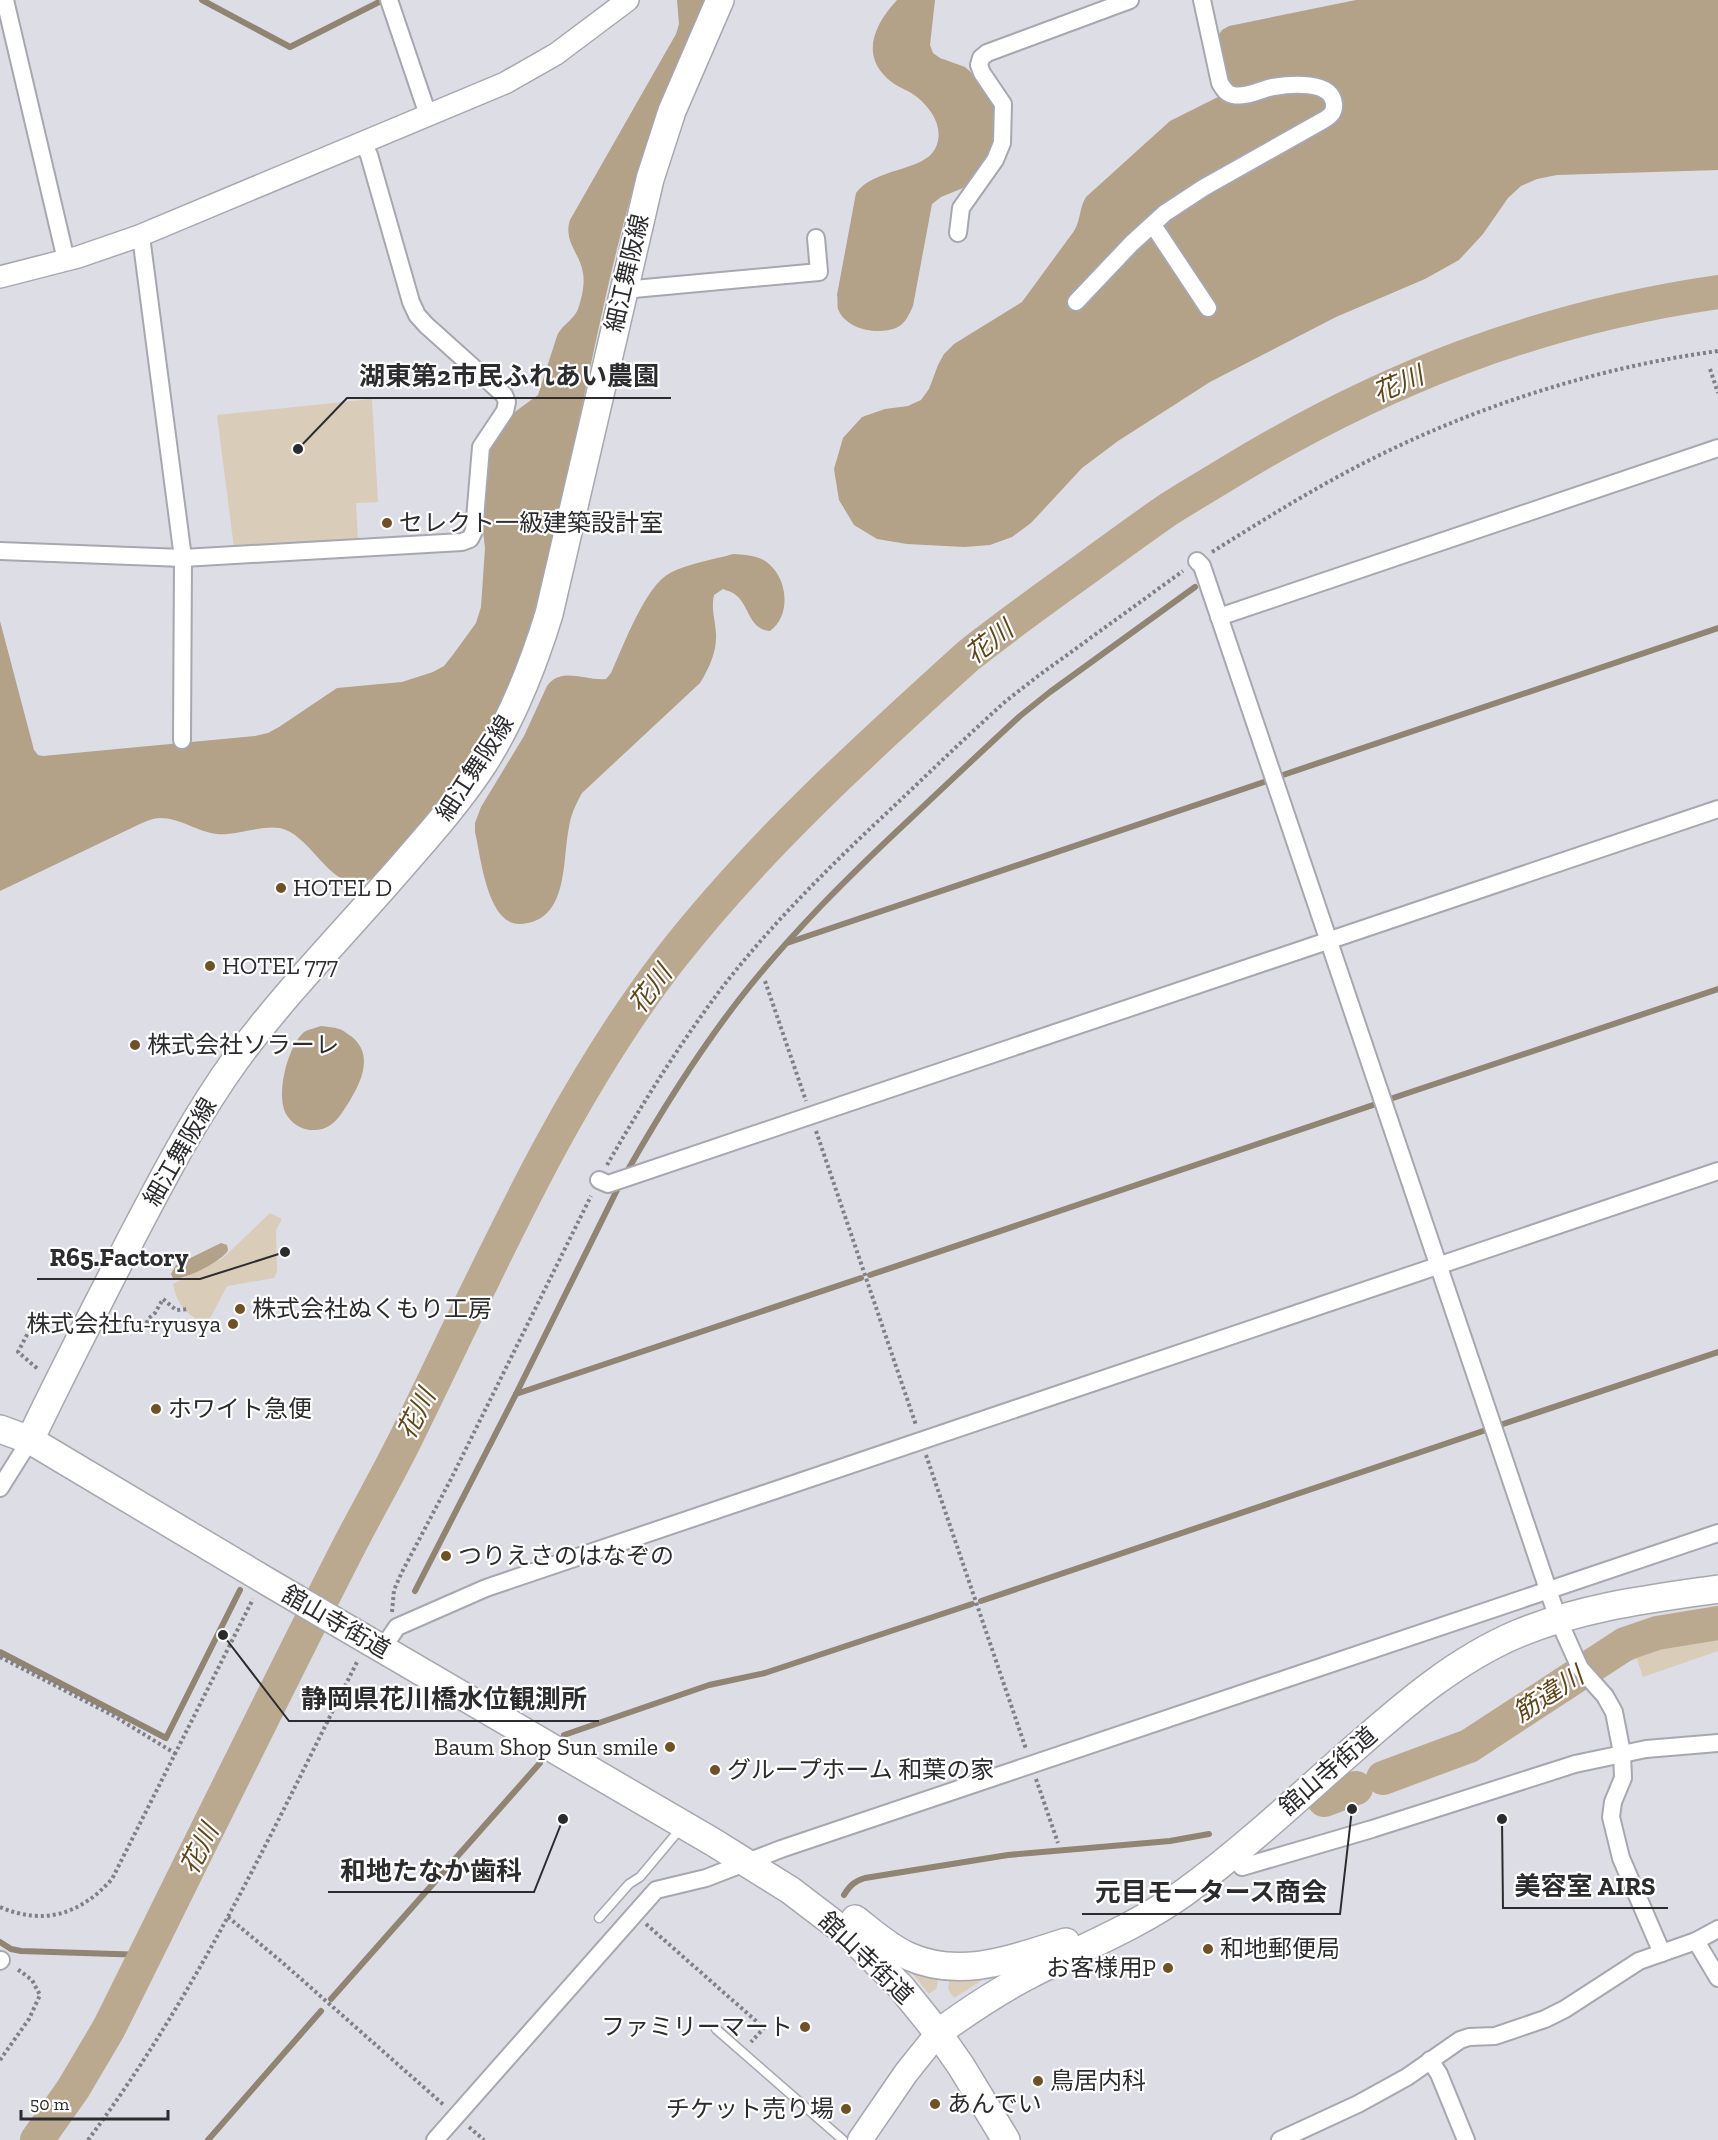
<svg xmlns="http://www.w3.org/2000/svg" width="1718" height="2140" viewBox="0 0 1718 2140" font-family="'Zilla Slab','Noto Sans JP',serif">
<rect width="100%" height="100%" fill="#dddde6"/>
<g fill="#d9ccb9">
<polygon points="372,399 378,502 356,503 358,540 234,548 217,415"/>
<path d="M270 1213 282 1219 276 1230 277 1272 274 1278 227 1286 207 1324C187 1316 177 1305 173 1284L223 1258Z"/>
<polygon points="1718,1630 1718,1651 1643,1677 1637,1659 1589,1674 1638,1645 1658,1639"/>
<polygon points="915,1968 938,1975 937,1988 929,1994 911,1972"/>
<polygon points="980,1975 981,1981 954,1998 948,1989 950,1976"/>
</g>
<g fill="#b3a188">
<path d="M677 0H706C684 46 664 93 648 141 614 242 595 349 572 452 551 543 536 634 494 718 464 778 419 827 374 877 336 901 317 843 286 830 268 822 238 836 217 834 198 832 180 818 160 818 154 818 147 821 142 823L0 891V621L34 750 38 755 43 756 255 736 268 733 279 727 337 688 402 682 433 672 444 666 452 656 476 623 481 607 485 548 482 523 488 449 512 414 538 395 557 336C562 324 576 319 579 306 582 297 585 283 583 273 580 253 563 241 570 220L676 34 679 24Z"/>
<path d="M897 0H935L930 45 933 53 940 58 965 67 975 76 996 106 993 150 972 179 963 188 941 197 932 204 913 306C909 315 905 324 896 328 878 335 846 330 838 309 837 305 838 299 837 295L856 193C874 168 924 171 935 149 945 130 933 110 917 97 910 91 900 88 893 83 859 58 873 26 897 0Z"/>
<path d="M1356 0H1718V170L1557 175 1537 179 1521 186 1508 198 1483 234 1459 260 1425 279 1336 317 1210 382 1118 441 1082 468 1031 523 1012 537 990 545 964 547 907 544 877 539 854 525 839 500 834 469 843 438 862 417 885 409 908 406 921 400 929 389 938 365 944 354 954 344 1022 302 1074 231C1081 220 1079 208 1086 197L1170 121 1222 95 1218 36 1222 30 1229 26Z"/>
<path d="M733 554C746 555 759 555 769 564 788 580 791 616 770 631 749 629 750 608 737 596 733 592 728 591 723 589L714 595C711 609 715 619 716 633 717 652 709 668 700 683L582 793C576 804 571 814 569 827 562 861 569 921 521 924 487 926 481 857 475 832V823L481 807 524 736 547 686C561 666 585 681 606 679L611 673C623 647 645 586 670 573 689 563 713 560 733 554Z"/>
<path d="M321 1026C327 1027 334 1027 339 1029 344 1030 347 1034 351 1036 374 1054 362 1081 349 1102 343 1111 336 1124 325 1128 311 1133 297 1129 288 1117 274 1099 287 1047 304 1032 309 1029 316 1028 321 1026Z"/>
<path d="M221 1243 227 1245 228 1250C224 1260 184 1281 173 1278L171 1274 176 1265Z"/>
</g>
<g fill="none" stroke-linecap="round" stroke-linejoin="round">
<g stroke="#908472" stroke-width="6">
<polyline points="202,0 290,47 379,2"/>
<polyline points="1280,776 1718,628"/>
<polyline points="787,943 1267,781"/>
<polyline points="1390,1099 1718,989"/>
<path d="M629 1168C662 1110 697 1054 738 1001 790 934 849 876 910 819 947 784 983 750 1020 716L1050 692 1195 587"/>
<polyline points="870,1275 1376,1104"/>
<polyline points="516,1394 861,1278"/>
<polyline points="1500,1425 1718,1352"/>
<polyline points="415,1591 516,1394 617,1190"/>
<polyline points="981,1601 1486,1430"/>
<polyline points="0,1652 166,1738 240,1590"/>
<polyline points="564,1735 709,1685 765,1673 972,1604"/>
<path d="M844 1895C850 1885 855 1881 865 1878L1008 1855 1170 1841 1209 1834"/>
<polyline points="0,1942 11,1949 21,1951 146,1955"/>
<polyline points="331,1999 540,1763"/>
<polyline points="208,2140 321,2011"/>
</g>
<g stroke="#bba98f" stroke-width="34">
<polyline points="1383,1778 1469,1746 1625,1644 1657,1633 1718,1623"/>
<polyline points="1324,1800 1356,1788"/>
<path d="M37 2140 73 2089 109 2028C188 1869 266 1709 347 1550 367 1511 389 1473 408 1434 487 1274 560 1102 669 960 756 848 863 751 968 656 1007 625 1048 596 1088 567 1114 548 1140 529 1166 511 1186 498 1207 486 1228 473 1382 379 1538 318 1718 292"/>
</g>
<defs>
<g id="service">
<polyline points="599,1918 629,1884 640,1877 681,1828"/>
<polyline points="716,2029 843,2140"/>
</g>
<g id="minor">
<polyline points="5,0 66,260"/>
<polyline points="389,0 428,115"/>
<polyline points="1153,225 1208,308"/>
<polyline points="958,233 961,208 995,160 1002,143 1003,104 982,73 979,65 981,58 987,53 1130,0"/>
<polyline points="139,236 142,244 183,558 182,740"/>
<polyline points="623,290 819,272 816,238"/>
<path d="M1076 302 1132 243 1165 213 1203 188 1322 121C1329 117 1335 113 1334 104 1332 80 1290 84 1273 87 1262 89 1245 98 1233 95 1226 94 1223 88 1220 83L1202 0"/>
<polyline points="0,551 183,558 462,542 470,539 474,531 481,447 505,411 507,402 504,395 426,325 417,315 411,302 369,155 363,143"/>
<polyline points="1197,561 1202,566 1558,1619 1580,1668 1605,1696 1614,1712 1622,1753 1623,1778 1613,1802 1611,1817 1621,1858 1662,1953"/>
<polyline points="1219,617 1718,448"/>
<polyline points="599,1180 608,1184 1718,809"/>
<polyline points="0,1488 30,1440"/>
<polyline points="382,1649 397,1627 486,1588 1718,1171"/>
<polyline points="1232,1854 1242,1867 1372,1829 1575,1764 1646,1749 1718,1743"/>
<polyline points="1696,1941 1718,1978"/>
<polyline points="0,1961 1,1960"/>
<polyline points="1430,2060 1439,2074 1466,2140"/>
<polyline points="435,2140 656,1890 706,1878 781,1849 1718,1533"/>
<polyline points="1280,2140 1358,2104 1407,2077 1460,2040 1469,2037 1495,2036 1545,2019 1565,2009 1639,1961 1696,1941 1718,1929"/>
</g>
<polyline id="tertiary" points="0,277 78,257 139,236 505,83 556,54 628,0"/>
<polyline id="secondary" points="860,2140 906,2073 938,2033"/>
<g id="primary">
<polyline points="0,1429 30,1440 268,1582 713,1842 790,1890 849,1935 901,1987 938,2033 961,2066 1006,2140"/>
<path d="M30 1440C62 1373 96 1307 130 1241 163 1178 195 1116 237 1058 283 996 337 940 388 882 422 843 456 806 484 763 513 717 533 666 549 614L650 179 672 111 720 0"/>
<path d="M855 1919C872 1932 888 1947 908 1956 961 1980 1014 1958 1066 1942"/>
<path d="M938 2033C968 2011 998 1991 1031 1974 1082 1948 1138 1926 1185 1892 1245 1848 1300 1796 1356 1747 1406 1703 1456 1660 1517 1634 1582 1607 1649 1599 1718 1589"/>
</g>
</defs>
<use href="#service" stroke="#a7a7b0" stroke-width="11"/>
<use href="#minor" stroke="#a7a7b0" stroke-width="20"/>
<use href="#tertiary" stroke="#a7a7b0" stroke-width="24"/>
<use href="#secondary" stroke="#a7a7b0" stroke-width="27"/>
<use href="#primary" stroke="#a7a7b0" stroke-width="30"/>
<g stroke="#808086" stroke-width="4" stroke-dasharray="3 3" stroke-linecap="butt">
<polyline points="1710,369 1718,393"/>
<path d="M1212 552C1260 522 1308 492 1358 466 1470 408 1593 368 1718 351"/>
<polyline points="765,981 806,1101"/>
<polyline points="816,1131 916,1425"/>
<path d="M607 1165C642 1104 679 1045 721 989 772 923 832 864 893 807 931 771 968 735 1006 701L1038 676 1183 571"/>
<polyline points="30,1329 18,1352 39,1370"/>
<polyline points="145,1329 148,1319 155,1313 163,1299 176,1310 188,1309"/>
<polyline points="926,1455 1026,1749"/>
<polyline points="392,1612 394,1590 402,1572 451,1479 591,1196"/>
<polyline points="0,1657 114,1716 176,1754"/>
<polyline points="1036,1779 1058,1843"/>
<path d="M0 1907C44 1926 81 1914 112 1879L253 1599"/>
<polyline points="228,1917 283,1963 445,2106"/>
<polyline points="646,1924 764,2028 751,2042"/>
<polyline points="0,2060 29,2019 40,1995 32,1980 16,1968"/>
<polyline points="469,2127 484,2140"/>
<path d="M88 2140C198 1993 276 1824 358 1660"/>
</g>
<use href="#service" stroke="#fff" stroke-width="8"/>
<use href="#minor" stroke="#fff" stroke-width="16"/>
<use href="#tertiary" stroke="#fff" stroke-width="21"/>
<use href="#secondary" stroke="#fff" stroke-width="24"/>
<use href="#primary" stroke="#fff" stroke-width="27"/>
</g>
<g fill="#6e5225" stroke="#fff" stroke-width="2">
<circle cx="387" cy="523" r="6"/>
<circle cx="281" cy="888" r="6"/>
<circle cx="210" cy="966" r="6"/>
<circle cx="135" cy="1045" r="6"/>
<circle cx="240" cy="1309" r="6"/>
<circle cx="233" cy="1324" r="6"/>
<circle cx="156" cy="1409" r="6"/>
<circle cx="446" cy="1556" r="6"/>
<circle cx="670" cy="1747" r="6"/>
<circle cx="715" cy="1770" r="6"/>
<circle cx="1208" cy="1949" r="6"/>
<circle cx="1168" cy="1968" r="6"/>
<circle cx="805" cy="2027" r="6"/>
<circle cx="1038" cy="2081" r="6"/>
<circle cx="935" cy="2104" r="6"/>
<circle cx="846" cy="2109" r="6"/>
</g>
<g text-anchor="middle" stroke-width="4.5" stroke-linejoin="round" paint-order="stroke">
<g font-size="24" fill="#2c2c2f" stroke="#fff">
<text transform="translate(627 273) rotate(-77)" y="8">細江舞阪線</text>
<text transform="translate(475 768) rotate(-57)" y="8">細江舞阪線</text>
<text transform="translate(180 1152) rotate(-60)" y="8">細江舞阪線</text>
<text transform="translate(336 1622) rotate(30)" y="8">舘山寺街道</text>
<text transform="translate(1328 1771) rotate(-41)" y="8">舘山寺街道</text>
<text transform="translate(866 1958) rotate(44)" y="8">舘山寺街道</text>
</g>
<g font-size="24" fill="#2c2c2f" stroke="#fff" text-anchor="start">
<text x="399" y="531">セレクト一級建築設計室</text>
<text x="293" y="896">HOTEL D</text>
<text x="222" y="974">HOTEL 777</text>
<text x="147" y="1053">株式会社ソラーレ</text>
<text x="252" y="1317">株式会社ぬくもり工房</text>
<text x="221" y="1332" text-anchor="end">株式会社fu-ryusya</text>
<text x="168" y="1417">ホワイト急便</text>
<text x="458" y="1564">つりえさのはなぞの</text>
<text x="658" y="1755" text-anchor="end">Baum Shop Sun smile</text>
<text x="727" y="1778">グループホーム 和葉の家</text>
<text x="1220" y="1957">和地郵便局</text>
<text x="1156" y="1976" text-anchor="end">お客様用P</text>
<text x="793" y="2035" text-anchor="end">ファミリーマート</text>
<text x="1050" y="2089">鳥居内科</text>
<text x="947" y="2112">あんでい</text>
<text x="834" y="2117" text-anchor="end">チケット売り場</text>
</g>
<g font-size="26" font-style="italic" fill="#604517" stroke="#fff">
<text transform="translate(1398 384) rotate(-23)" y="9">花川</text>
<text transform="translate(989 642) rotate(-38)" y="9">花川</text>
<text transform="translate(650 989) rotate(-53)" y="9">花川</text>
<text transform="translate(416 1414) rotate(-63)" y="9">花川</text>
<text transform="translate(1548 1694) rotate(-33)" y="9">筋違川</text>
<text transform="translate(199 1849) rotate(-63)" y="9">花川</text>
</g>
</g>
<path fill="none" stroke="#2c2c2f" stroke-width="2" d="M298 449L347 398H671M285 1252L200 1279H37M223 1635L289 1721H599M563 1819L534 1892H328M1502 1819L1503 1908H1668M1352 1809L1340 1914H1082"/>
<g fill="#2c2c2f" stroke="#fff" stroke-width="2">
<circle cx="298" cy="449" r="6"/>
<circle cx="285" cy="1252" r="6"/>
<circle cx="223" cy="1635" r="6"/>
<circle cx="563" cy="1819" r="6"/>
<circle cx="1502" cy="1819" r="6"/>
<circle cx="1352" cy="1809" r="6"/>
</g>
<g font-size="26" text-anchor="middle" font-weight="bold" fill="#2c2c2f" stroke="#fff" stroke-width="4.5" stroke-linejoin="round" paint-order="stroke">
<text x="509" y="385">湖東第2市民ふれあい農園</text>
<text x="119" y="1266">R65.Factory</text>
<text x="444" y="1708">静岡県花川橋水位観測所</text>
<text x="431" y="1880">和地たなか歯科</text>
<text x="1585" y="1895">美容室 AIRS</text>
<text x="1211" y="1901">元目モータース商会</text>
</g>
<path d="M21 2110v9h147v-9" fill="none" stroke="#2c2c2f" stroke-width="3"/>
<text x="30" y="2110" font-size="18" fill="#2c2c2f" stroke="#ffffff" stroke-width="4.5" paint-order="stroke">50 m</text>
</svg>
